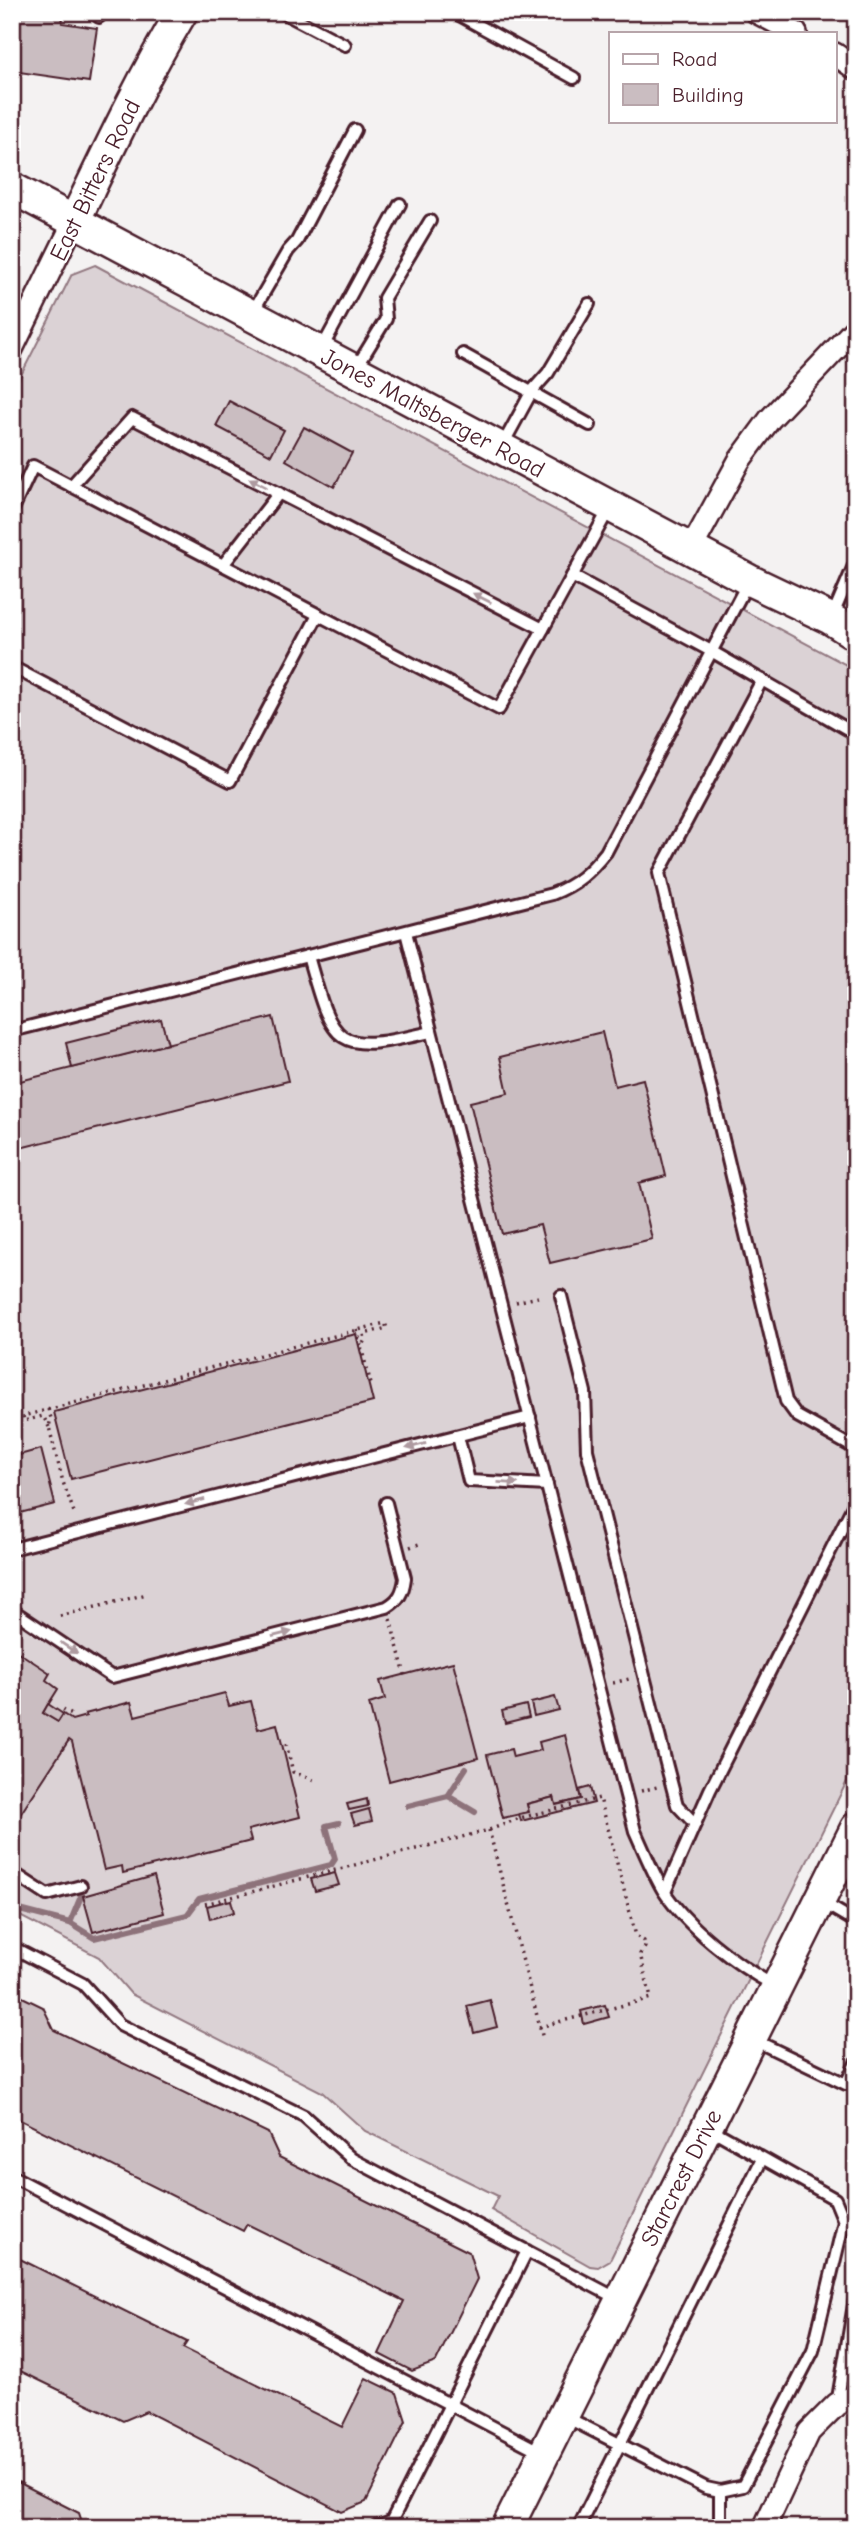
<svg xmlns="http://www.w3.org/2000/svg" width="868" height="2540" viewBox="0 0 868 2540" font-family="'Comic Neue',sans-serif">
<rect width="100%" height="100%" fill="#f4f2f2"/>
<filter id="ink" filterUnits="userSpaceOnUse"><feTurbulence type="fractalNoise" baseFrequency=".0143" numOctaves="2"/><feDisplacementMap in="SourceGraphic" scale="14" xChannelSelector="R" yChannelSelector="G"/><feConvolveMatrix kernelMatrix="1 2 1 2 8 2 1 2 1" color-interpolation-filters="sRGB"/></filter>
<g filter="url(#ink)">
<polygon fill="#dbd2d5" stroke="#927880" stroke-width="2" points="95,265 856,670 856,1763 610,2260 598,2267 590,2266 491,2210 498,2196 365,2131 322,2092 131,1994 99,1957 12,1912 12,393 72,274"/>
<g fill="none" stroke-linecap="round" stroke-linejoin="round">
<g stroke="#8d727a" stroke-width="6">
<polyline points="448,1796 475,1812"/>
<polyline points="408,1806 448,1796 466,1768"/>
<polyline points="12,1908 70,1923 94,1938 187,1915 199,1899 331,1865 335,1859 326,1826 339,1823"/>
<polyline points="70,1923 82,1894"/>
</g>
</g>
<g fill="#cabdc1" stroke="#4a1f2b" stroke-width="2">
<polygon points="12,12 64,12 62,23 97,28 89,82 12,71"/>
<polygon points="229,401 284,430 271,455 216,426"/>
<polygon points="304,427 352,453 334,487 286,460"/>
<polygon points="273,1017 288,1081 12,1150 12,1083"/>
<polygon points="161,1019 168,1044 72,1068 66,1043"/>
<polygon points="602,1032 615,1086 643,1079 666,1176 639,1183 652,1239 550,1263 540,1225 502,1234 470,1102 508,1093 500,1057"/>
<polygon points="356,1334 373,1402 71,1479 54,1412"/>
<polygon points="41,1449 55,1504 12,1515 12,1457"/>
<polygon points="12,1648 50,1673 46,1680 58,1689 43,1713 58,1722 63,1714 72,1720 86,1716 85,1714 131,1702 135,1716 225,1693 229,1706 251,1701 258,1729 277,1724 300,1817 248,1830 251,1841 123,1873 122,1866 104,1870 72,1742 69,1740 12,1827"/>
<polygon points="453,1662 478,1758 389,1781 369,1704 385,1699 380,1681"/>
<polygon points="555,1697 559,1710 534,1716 531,1703"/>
<polygon points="48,1704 63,1714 58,1722 43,1713"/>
<polygon points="526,1705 529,1717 505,1723 502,1711"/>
<polygon points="565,1735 581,1799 556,1805 554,1797 527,1804 529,1812 503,1818 487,1755 511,1749 513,1757 541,1750 539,1742"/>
<polygon points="590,1787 594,1803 521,1821 519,1814 529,1812 527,1804 554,1797 556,1805 581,1799 579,1790"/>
<polygon points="367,1799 368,1806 349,1810 347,1804"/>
<polygon points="369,1809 372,1821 355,1825 351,1814"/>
<polygon points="335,1873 339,1885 315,1891 311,1879"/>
<polygon points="154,1876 164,1913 93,1932 83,1896"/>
<polygon points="231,1900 234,1912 210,1919 207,1906"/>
<polygon points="12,1992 43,2007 54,2030 268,2133 279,2157 469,2252 477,2279 436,2362 412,2371 379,2354 404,2301 247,2224 243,2231 12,2116"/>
<polygon points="490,2000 497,2027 474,2033 467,2006"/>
<polygon points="605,2005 609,2017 584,2024 581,2011"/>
<polygon points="12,2255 187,2342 183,2348 342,2427 366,2378 397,2393 406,2421 366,2502 342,2512 146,2411 123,2421 12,2367"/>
<polygon points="12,2479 79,2513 84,2528 12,2528"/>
</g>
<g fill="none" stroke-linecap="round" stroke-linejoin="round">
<defs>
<g id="lane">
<polyline points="282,12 345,45"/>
<polyline points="454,12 574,78"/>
<polyline points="99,17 102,12"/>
<polyline points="12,307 28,317"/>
<polyline points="252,313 288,251 297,241 355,130"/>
<polyline points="321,350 400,204"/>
<polyline points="463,354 590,425"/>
<polyline points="356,368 386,319 384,298 430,221"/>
<polyline points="502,446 532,391 548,373 589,304"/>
<polyline points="71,486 132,418 543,629"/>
<polyline points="12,511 33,466 499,709 609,509"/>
<polyline points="223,565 279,493"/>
<polyline points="572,576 711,651 856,734"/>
<polyline points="832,617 856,561"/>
<polyline points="12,667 230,781 318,615"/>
<polyline points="762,680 659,873 786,1401 797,1416 856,1449"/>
<path d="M406 932 635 1831C644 1851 652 1871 663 1890 686 1926 737 1966 774 1985"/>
<path d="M308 956C334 1049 336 1054 431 1032"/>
<path d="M12 1031 552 894C576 885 590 872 606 852L748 582"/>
<polyline points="561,1296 585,1392 587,1450 667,1767 677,1805 695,1824"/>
<polyline points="458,1436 469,1481 547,1485"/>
<polyline points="12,1549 530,1417"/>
<path d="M12 1610 112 1677 387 1607C399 1600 403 1593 405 1578L386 1503"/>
<polyline points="12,1872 47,1895 81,1886"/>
<polyline points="665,1892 710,1790 856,1500"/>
<polyline points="822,1902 856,1922"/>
<polyline points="12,1947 83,1984 120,2025 304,2116 352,2159 618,2299"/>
<polyline points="752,2039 846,2084 856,2063"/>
<polyline points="12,2176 541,2452"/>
<polyline points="837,2404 856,2293"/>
<polyline points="566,2417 706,2488 720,2491 743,2486 813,2351 844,2221 835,2199 709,2128"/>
<polyline points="720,2491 720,2528"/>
<polyline points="374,2528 391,2522 527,2251"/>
<polyline points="578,2528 762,2159"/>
</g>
<g id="street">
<polyline points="756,12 796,33"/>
<polyline points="835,54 856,69"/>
<polyline points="12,349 74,222"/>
<polyline points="691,549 739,461 770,419 856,328"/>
<polyline points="764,2528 809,2432 837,2404 856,2396"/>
</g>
<g id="secondary">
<polyline points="12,188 749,580 831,619 856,635"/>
<path d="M74 222C108 151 141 80 182 12"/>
<polyline points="507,2528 856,1828"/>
</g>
</defs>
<use href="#lane" stroke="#4a1f2b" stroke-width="16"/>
<use href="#street" stroke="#4a1f2b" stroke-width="26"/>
<use href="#secondary" stroke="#4a1f2b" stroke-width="35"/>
<g stroke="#4a1f2b" stroke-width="3.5" stroke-dasharray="2 5" stroke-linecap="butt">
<polyline points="516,1302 538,1297"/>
<polyline points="357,1330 361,1345"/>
<polyline points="48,1409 51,1418 49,1427 63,1482 75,1515"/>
<polyline points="49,1427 43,1416 24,1421 23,1416 385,1323 387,1328 364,1334 365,1340 361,1347 371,1384"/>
<polyline points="410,1547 419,1544"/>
<polyline points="60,1616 147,1594"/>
<polyline points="390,1619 405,1675"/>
<polyline points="613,1683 629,1679"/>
<polyline points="63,1710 72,1715"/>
<polyline points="286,1744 293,1772 316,1781"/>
<polyline points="641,1791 657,1787"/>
<polyline points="489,1830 543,2039"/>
<polyline points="205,1904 489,1830 520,1818 600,1798 636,1936 644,1941 645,1947 640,1954 651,1998 539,2027"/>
</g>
<use href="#lane" stroke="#fff" stroke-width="10"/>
<use href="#street" stroke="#fff" stroke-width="21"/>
<use href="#secondary" stroke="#fff" stroke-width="30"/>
</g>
<defs><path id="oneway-solid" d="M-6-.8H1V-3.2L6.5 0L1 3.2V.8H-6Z" transform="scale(1.75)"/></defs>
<g fill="#ae9aa0">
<use href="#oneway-solid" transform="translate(258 483) rotate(-153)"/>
<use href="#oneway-solid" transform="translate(482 598) rotate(-153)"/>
<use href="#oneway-solid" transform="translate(416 1446) rotate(166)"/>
<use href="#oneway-solid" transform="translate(508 1483) rotate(3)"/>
<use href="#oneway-solid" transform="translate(195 1502) rotate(166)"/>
<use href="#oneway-solid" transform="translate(282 1634) rotate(-14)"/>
<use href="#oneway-solid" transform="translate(69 1648) rotate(34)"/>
</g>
</g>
<g text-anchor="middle" stroke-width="5" stroke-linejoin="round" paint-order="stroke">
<g font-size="24" fill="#4a1f2b" stroke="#fff">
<text transform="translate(95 180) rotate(-64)" y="8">East Bitters Road</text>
<text transform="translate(433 413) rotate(28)" y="8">Jones Maltsberger Road</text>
<text transform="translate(681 2178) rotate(-63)" y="8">Starcrest Drive</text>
</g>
</g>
<rect width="868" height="2540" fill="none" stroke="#fff" stroke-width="42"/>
<rect x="21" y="21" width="826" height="2498" fill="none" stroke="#4a1f2b" stroke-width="2.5" filter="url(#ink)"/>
<rect x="609" y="32" width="228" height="91" fill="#ffffff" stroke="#b7a5aa" stroke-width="2"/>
<rect x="623" y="54" width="35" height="10" fill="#ffffff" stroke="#b7a5aa" stroke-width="2"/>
<text x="672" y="66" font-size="21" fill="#4a1f2b">Road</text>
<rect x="623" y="84" width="35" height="21" fill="#cabdc1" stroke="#b7a5aa" stroke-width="2"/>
<text x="672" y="102" font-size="21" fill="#4a1f2b">Building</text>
</svg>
